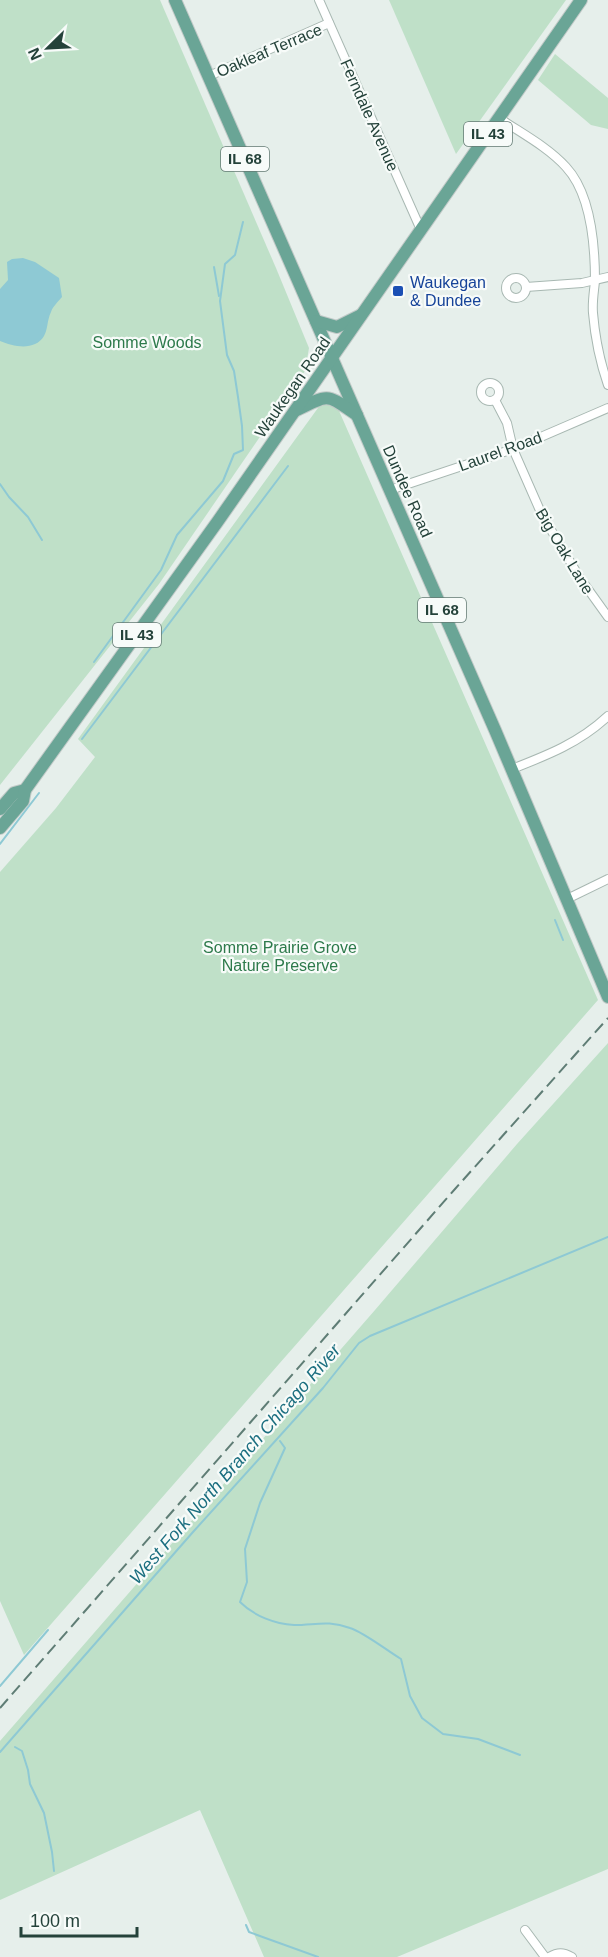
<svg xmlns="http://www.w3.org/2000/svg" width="608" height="1957" viewBox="0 0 608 1957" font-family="Helvetica,sans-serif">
<rect width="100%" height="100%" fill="#e6efeb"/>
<g fill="#bfe0c8">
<polygon points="0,0 160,0 276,268 309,348 305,371 159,584 0,785"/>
<polygon points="389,0 566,0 456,154"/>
<polygon points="555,54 608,98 608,129 591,125 538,80"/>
<polygon points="323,401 336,404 598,1000 24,1655 0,1601 0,872 56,808 95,757 78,739"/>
<polygon points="608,1043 608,1869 397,1957 264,1957 200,1810 0,1900 0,1741 375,1310 517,1144"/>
</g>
<path fill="#8ec9d4" d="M23 258 35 262 59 278 62 297C58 302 53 306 51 312 47 320 48 329 44 336 35 351 14 347 0 341V289L8 280 7 262 12 259Z"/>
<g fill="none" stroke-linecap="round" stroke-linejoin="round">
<g stroke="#8ec9d4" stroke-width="2">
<polyline points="214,267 219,296"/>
<polyline points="0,484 9,497 28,517 42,540"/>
<polyline points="94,662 161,570 177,535 223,481 234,454 243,450 242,426 238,397 234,371 227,355 220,301 225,264 235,255 243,222"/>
<polyline points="82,739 288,466"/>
<polyline points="0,844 39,793"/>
<polyline points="555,920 563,940"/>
<path d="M280 1441 285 1448 260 1503 245 1549 247 1582 240 1602C254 1616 275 1624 294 1625 316 1625 328 1620 350 1628 365 1633 386 1650 401 1659L410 1696 422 1718 443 1734 478 1739 520 1755"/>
<polyline points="0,1686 48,1630"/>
<polyline points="15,1747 22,1751 28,1770 30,1784 44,1813 52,1852 54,1871"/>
<polyline points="0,1752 193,1532 323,1388 359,1343 370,1336 608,1237"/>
<polyline points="246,1925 249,1932 318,1957"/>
</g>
<defs>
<g id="street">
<polyline points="319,0 421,230"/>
<polyline points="209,76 329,23"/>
<path d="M499 118C521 133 548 147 566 167 591 194 595 246 595 281 594 292 592 302 593 313 595 337 600 362 608 385"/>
<circle cx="516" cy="288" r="10"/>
<polyline points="526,287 582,283 608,277"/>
<circle cx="490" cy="392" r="9"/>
<polyline points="495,400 507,423 513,449 542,515 580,578 608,617"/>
<polyline points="390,490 513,449 608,408"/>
<path d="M512 769C548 755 579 743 608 716"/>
<polyline points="567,899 608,879"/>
<polyline points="525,1930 545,1957"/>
<path d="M549 1957C558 1952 563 1952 572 1957"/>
</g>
<g id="primary">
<polyline points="175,0 495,730 608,997"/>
<polyline points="316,321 337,327 361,315"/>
<path d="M297 410C330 393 326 394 357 415"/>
<polyline points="0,809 14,793 25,790"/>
<polyline points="0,828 23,801 25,790 218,521 581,0"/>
</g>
</defs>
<use href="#street" stroke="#a8b8b2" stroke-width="10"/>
<use href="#primary" stroke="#c2cac8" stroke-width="14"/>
<use href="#street" stroke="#fff" stroke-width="8"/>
<use href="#primary" stroke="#6aa596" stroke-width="12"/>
<polyline stroke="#5f7d75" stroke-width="2" stroke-dasharray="12 6" stroke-linecap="butt" points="0,1708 455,1189 608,1018"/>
</g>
<rect fill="#1a4fb4" stroke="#f7fbf9" stroke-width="2" x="392" y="285" width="12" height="12" rx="3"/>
<g text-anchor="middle" stroke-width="4.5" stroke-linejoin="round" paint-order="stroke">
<g fill="#f7fbf9" stroke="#637a73" stroke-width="1.5">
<rect x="464" y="122" width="48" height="24" rx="4.5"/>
<rect x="221" y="147" width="48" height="24" rx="4.5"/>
<rect x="418" y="598" width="48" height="24" rx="4.5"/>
<rect x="113" y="623" width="48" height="24" rx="4.5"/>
</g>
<g font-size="15" font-weight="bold" fill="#24423a">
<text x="488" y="139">IL 43</text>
<text x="245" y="164">IL 68</text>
<text x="442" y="615">IL 68</text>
<text x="137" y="640">IL 43</text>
</g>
<g font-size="16" fill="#24423a" stroke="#f7fbf9">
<text transform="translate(269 50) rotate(-23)" y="6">Oakleaf Terrace</text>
<text transform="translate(370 115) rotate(66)" y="6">Ferndale Avenue</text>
<text transform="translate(292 387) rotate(-55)" y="6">Waukegan Road</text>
<text transform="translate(500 451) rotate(-20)" y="6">Laurel Road</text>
<text transform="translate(408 491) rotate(66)" y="6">Dundee Road</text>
<text transform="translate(565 551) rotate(59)" y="6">Big Oak Lane</text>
</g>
<g font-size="16" fill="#164399" stroke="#f7fbf9" text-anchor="start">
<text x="410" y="288">Waukegan<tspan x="410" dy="18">&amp; Dundee</tspan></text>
</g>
<g font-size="16" fill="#2d7a4b" stroke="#f7fbf9">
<text x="147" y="348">Somme Woods</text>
<text x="280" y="953">Somme Prairie Grove<tspan x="280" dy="18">Nature Preserve</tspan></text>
</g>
<g font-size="18" font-style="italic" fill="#1c6f80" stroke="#f7fbf9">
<text transform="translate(235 1464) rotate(-49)" y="6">West Fork North Branch Chicago River</text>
</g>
</g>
<g transform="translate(48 48) rotate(246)" stroke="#f7fbf9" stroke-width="4.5" paint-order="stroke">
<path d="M0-4.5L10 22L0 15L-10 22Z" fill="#24423a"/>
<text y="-9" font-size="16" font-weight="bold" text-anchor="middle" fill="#24423a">N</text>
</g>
<path d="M21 1927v9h116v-9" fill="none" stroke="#24423a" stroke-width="3"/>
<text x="30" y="1927" font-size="18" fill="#24423a" stroke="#f7fbf9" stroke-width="4.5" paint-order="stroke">100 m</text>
</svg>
